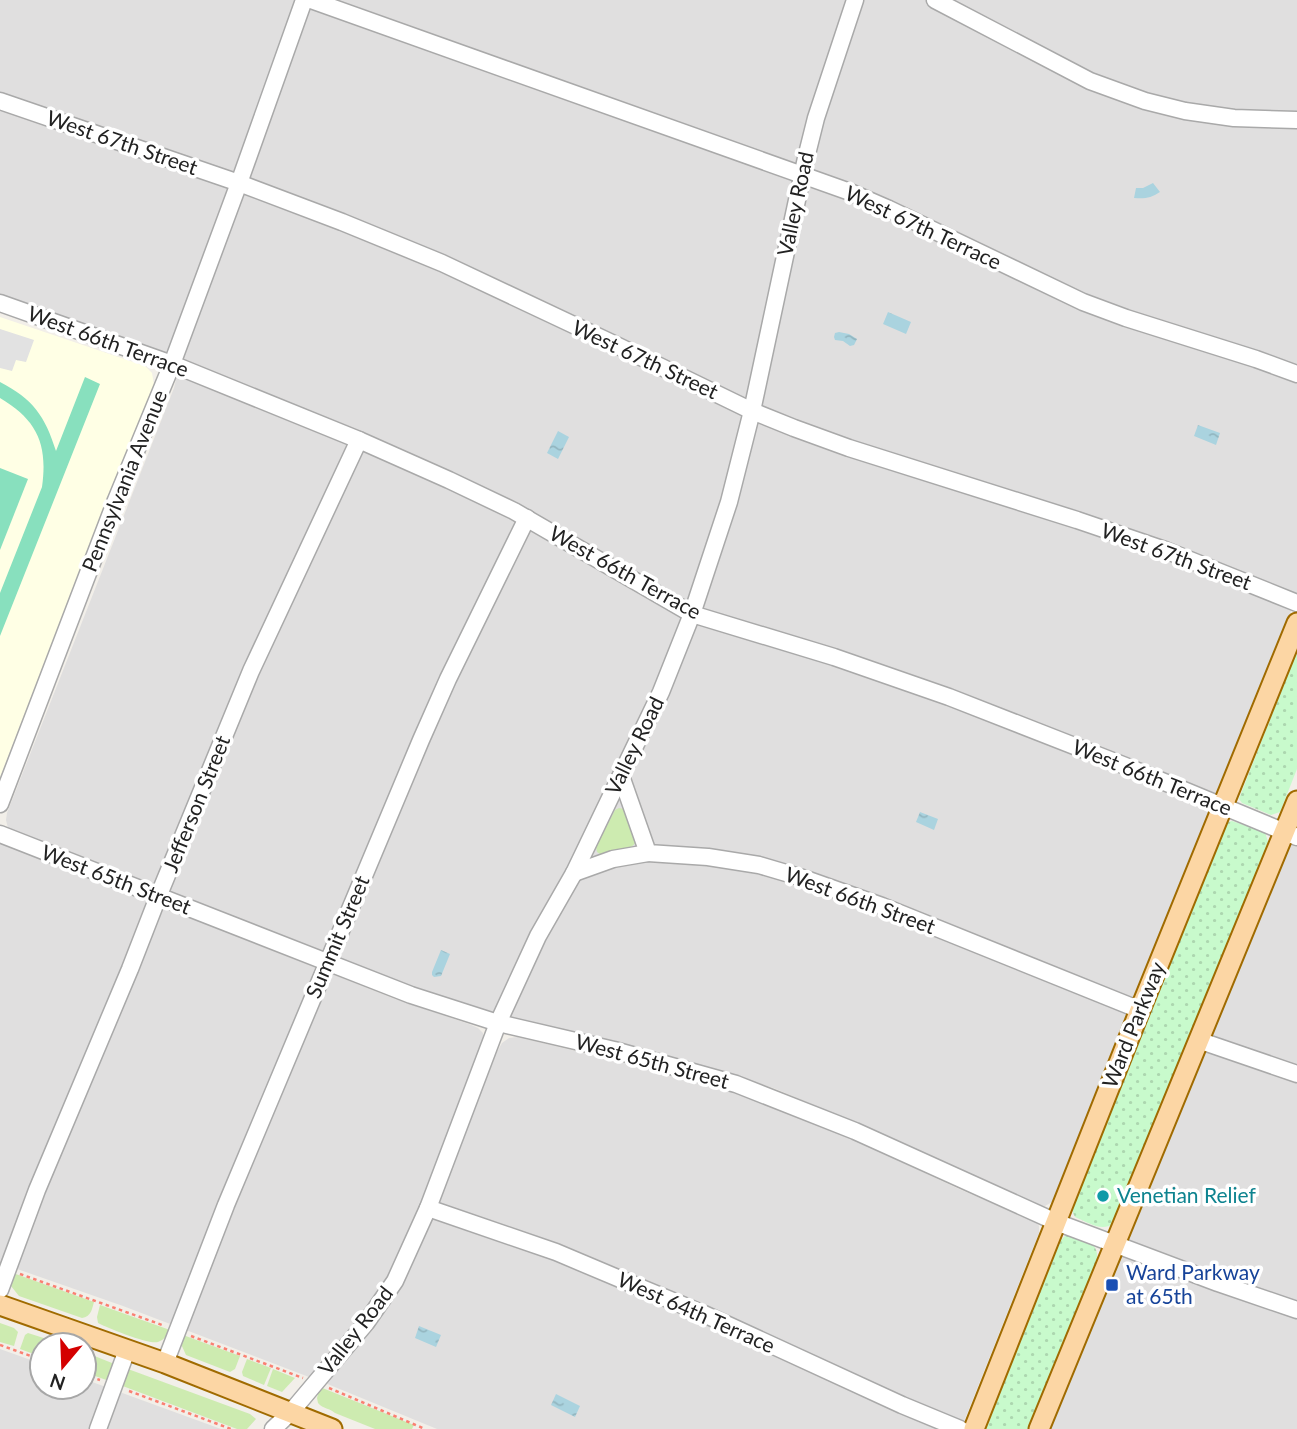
<svg xmlns="http://www.w3.org/2000/svg" width="1297" height="1429" viewBox="0 0 1297 1429" font-family="Lato,sans-serif">
<defs>
<pattern id="park-dots" width="8" height="8" patternUnits="userSpaceOnUse" patternTransform="scale(1.75)"><rect width="8" height="8" fill="#c8facc"/><path d="M2 2h.1M6 6h.1" fill="none" stroke="#acd6af" stroke-width="1.8" stroke-linecap="round"/></pattern>
<pattern id="water-ripples" width="26" height="14" patternUnits="userSpaceOnUse" patternTransform="scale(1.75)"><rect width="26" height="14" fill="#aad3df"/><path d="M2 4q2-2 4 0t4 0M15 11q2-2 4 0t4 0" fill="none" stroke="#92b5bf"/></pattern>
</defs>
<rect width="100%" height="100%" fill="#f2efe9"/>
<g fill="#e0dfdf">
<polygon points="0,0 1297,0 1297,596 1054,1201 1045,1206 1036,1205 842,1117 776,1089 738,1076 683,1060 514,1020 398,983 13,833 8,828 6,820 7,813 174,388 181,359 0,295"/>
<polygon points="1297,820 1297,1429 1051,1429 1271,883"/>
<polygon points="0,843 395,999 469,1024 478,1028 483,1033 483,1044 409,1236 394,1269 365,1312 309,1377 123,1306 0,1263"/>
<polygon points="517,1037 676,1075 734,1092 802,1118 865,1145 959,1189 1036,1222 1039,1226 1039,1233 961,1429 437,1429 325,1383 359,1345 397,1293 408,1273 497,1052 502,1043 509,1038"/>
<polygon points="0,1349 42,1364 42,1387 84,1387 84,1379 221,1429 0,1429"/>
</g>
<polygon fill="#ffffe5" points="0,317 145,366 152,373 154,385 0,777"/>
<g fill="#cdebb0">
<path d="M619 808 624 809 627 812C629 819 637 832 636 840 636 850 609 854 600 854L597 852 596 847 615 810Z"/>
<path d="M13 1273 94 1302C92 1309 91 1317 82 1318L19 1296 11 1286Z"/>
<path d="M100 1305 170 1330C167 1335 164 1340 158 1342 149 1345 108 1328 98 1323L97 1317Z"/>
<polygon points="0,1323 14,1328 18,1332 14,1346 0,1342"/>
<polygon points="28,1333 53,1341 57,1345 42,1345 42,1357 20,1349 25,1335"/>
<polygon points="183,1335 240,1356 235,1369 230,1372 186,1355 181,1344"/>
<polygon points="84,1353 87,1353 112,1363 113,1366 109,1381 84,1372"/>
<polygon points="247,1359 271,1368 264,1385 243,1376 242,1372"/>
<polygon points="128,1369 250,1414 256,1419 247,1429 237,1429 120,1385"/>
<polygon points="273,1369 295,1378 282,1392 267,1386"/>
<path d="M320 1387 414 1425 412 1429H375L335 1413C330 1408 323 1409 318 1403L317 1398Z"/>
</g>
<g fill="url(#park-dots)">
<polygon points="1297,651 1297,769 1280,812 1271,815 1242,803 1239,799 1240,796"/>
<path d="M1232 821 1265 832 1268 842 1113 1224C1101 1232 1087 1222 1075 1217L1073 1213V1207L1225 827 1228 822Z"/>
<path d="M1070 1235C1084 1241 1099 1241 1097 1259L1029 1429H986L1061 1240 1065 1236Z"/>
</g>
<g fill="#88e0be">
<path d="M85 377 100 384 0 636V593L42 487C48 444 37 420 0 398V382C33 399 45 416 56 451Z"/>
<polygon points="0,468 28,479 0,550"/>
</g>
<polygon fill="#e2e2e2" points="0,329 34,340 26,362 16,360 12,371 0,368"/>
<g fill="url(#water-ripples)">
<path d="M1153 183 1160 192C1151 198 1145 199 1134 198L1136 188H1143Z"/>
<polygon points="888,312 911,322 906,334 883,324"/>
<polygon points="839,332 849,334 857,339 854,345 850,346 843,341 835,340 834,337 835,333"/>
<polygon points="1198,425 1220,433 1216,445 1194,436"/>
<polygon points="558,431 569,437 558,459 547,453"/>
<polygon points="920,812 938,819 934,830 916,822"/>
<polygon points="441,950 450,954 441,976 434,977 432,975 432,972"/>
<polygon points="419,1326 441,1335 436,1347 415,1338"/>
<polygon points="556,1394 580,1406 575,1417 551,1405"/>
</g>
<g fill="none" stroke-linecap="round" stroke-linejoin="round">
<defs>
<g id="minor">
<polyline points="311,0 850,192 889,209 1083,302 1126,318 1256,359 1297,374"/>
<polyline points="935,0 1090,81 1145,101 1185,111 1234,118 1297,120"/>
<polyline points="0,101 239,183 342,222 442,263 614,344 752,411 794,428 849,448 1077,520 1165,550 1297,603"/>
<polyline points="0,303 172,364 359,440 449,480 514,511 692,614 834,657 949,697 1128,767 1297,837"/>
<polyline points="621,776 648,853 708,857 759,865 803,878 882,906 1140,1010"/>
<polyline points="0,804 116,500 172,364 239,183 304,0"/>
<polyline points="0,834 411,995 498,1023 614,1050 736,1084 855,1131 1056,1222 1218,1283 1297,1310"/>
<polyline points="574,873 613,859 648,853"/>
<polyline points="1198,1040 1297,1074"/>
<polyline points="428,1208 556,1252 620,1279 704,1314 902,1405 960,1429"/>
<polyline points="0,1290 37,1190 130,969 158,897 251,671 359,440"/>
<polyline points="165,1363 226,1205 421,740 448,679 527,518"/>
<polyline points="98,1429 127,1350"/>
<polyline points="273,1429 291,1412 366,1323 395,1281 428,1208 498,1023 538,936 574,873 661,692 692,614 729,502 752,411 806,158 816,118 855,0"/>
</g>
<g id="major">
<polyline points="0,1305 165,1363 332,1429"/>
<polyline points="974,1429 1140,1010 1297,623"/>
<polyline points="1039,1429 1297,801"/>
</g>
</defs>
<use href="#minor" stroke="#a9a9a9" stroke-width="19"/>
<use href="#major" stroke="#a06b00" stroke-width="23"/>
<g stroke="#fa8072" stroke-width="2.5" stroke-dasharray="3.5 3.5" stroke-linecap="butt">
<polyline points="20,1274 165,1326"/>
<polyline points="191,1336 303,1378"/>
<polyline points="0,1345 42,1360"/>
<polyline points="84,1375 100,1380"/>
<polyline points="329,1388 425,1429"/>
<polyline points="129,1391 231,1429"/>
</g>
<use href="#minor" stroke="#fff" stroke-width="16"/>
<use href="#major" stroke="#fcd6a4" stroke-width="19"/>
</g>
<circle fill="#0f9aa8" stroke="#fff" stroke-width="2.5" cx="1103" cy="1196" r="7"/>
<rect fill="#1a4fb4" stroke="#fff" stroke-width="2.5" x="1105" y="1278" width="14" height="14" rx="3.5"/>
<g text-anchor="middle" stroke-width="7" stroke-linejoin="round" paint-order="stroke">
<g font-size="21" fill="#222" stroke="#fff">
<text transform="translate(122 143) rotate(19)" y="7">West 67th Street</text>
<text transform="translate(796 204) rotate(-78)" y="7">Valley Road</text>
<text transform="translate(923 228) rotate(25)" y="7">West 67th Terrace</text>
<text transform="translate(108 342) rotate(20)" y="7">West 66th Terrace</text>
<text transform="translate(645 360) rotate(25)" y="7">West 67th Street</text>
<text transform="translate(125 481) rotate(-68)" y="7">Pennsylvania Avenue</text>
<text transform="translate(1176 557) rotate(20)" y="7">West 67th Street</text>
<text transform="translate(625 573) rotate(29)" y="7">West 66th Terrace</text>
<text transform="translate(635 746) rotate(-64)" y="7">Valley Road</text>
<text transform="translate(1152 778) rotate(22)" y="7">West 66th Terrace</text>
<text transform="translate(197 804) rotate(-68)" y="7">Jefferson Street</text>
<text transform="translate(116 880) rotate(21)" y="7">West 65th Street</text>
<text transform="translate(860 901) rotate(20)" y="7">West 66th Street</text>
<text transform="translate(338 937) rotate(-67)" y="7">Summit Street</text>
<text transform="translate(1134 1025) rotate(-68)" y="7">Ward Parkway</text>
<text transform="translate(652 1062) rotate(15)" y="7">West 65th Street</text>
<text transform="translate(696 1313) rotate(24)" y="7">West 64th Terrace</text>
<text transform="translate(356 1331) rotate(-52)" y="7">Valley Road</text>
</g>
<g font-size="21" fill="#0d838f" stroke="#fff" text-anchor="start">
<text x="1117" y="1203">Venetian Relief</text>
</g>
<g font-size="21" fill="#164399" stroke="#fff" text-anchor="start">
<text x="1126" y="1280">Ward Parkway<tspan x="1126" dy="24">at 65th</tspan></text>
</g>
</g>
<g transform="translate(63 1366) rotate(199)"><circle r="33" fill="#ffffff" stroke="#a7a7a7" stroke-width="2"/>
<path d="M0-5L12 26L0 18L-12 26Z" fill="#d40000"/>
<text y="-10" font-size="19" font-weight="bold" text-anchor="middle" fill="#222222">N</text>
</g>
</svg>
